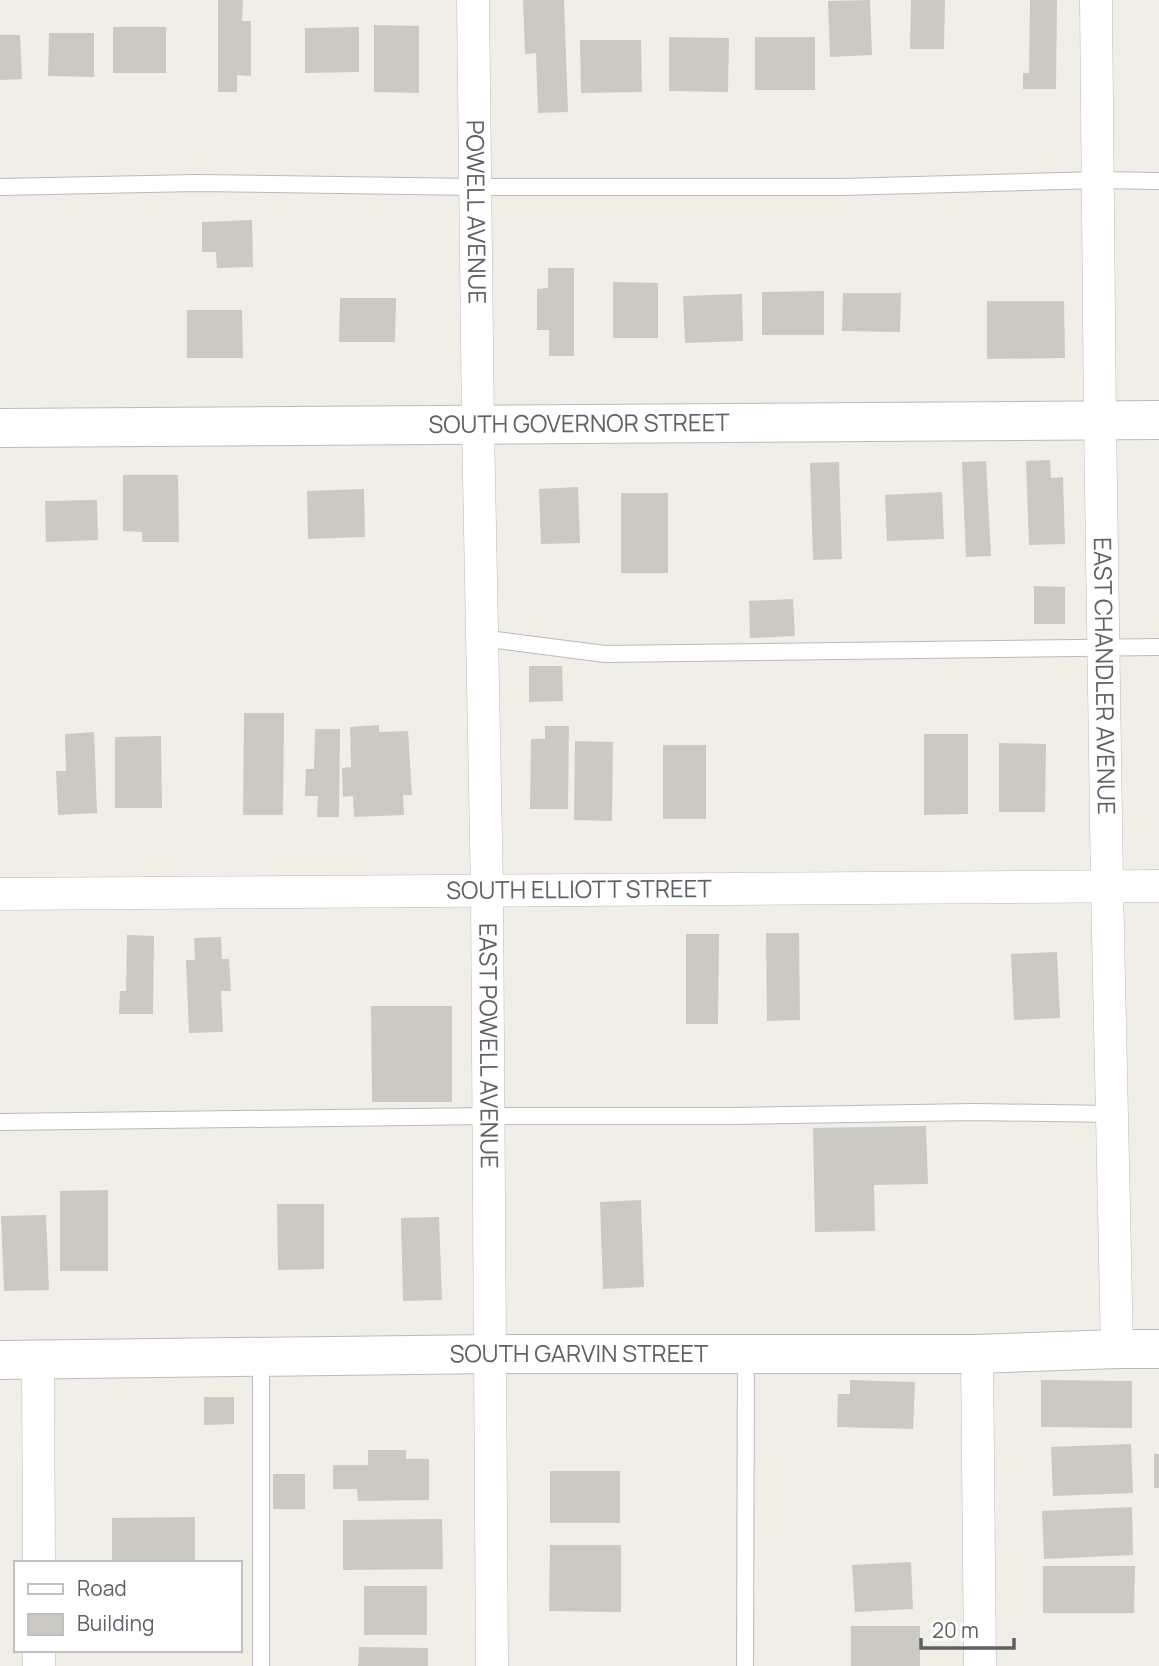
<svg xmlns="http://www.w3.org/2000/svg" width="1159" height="1666" viewBox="0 0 1159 1666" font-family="Manrope,sans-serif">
<rect width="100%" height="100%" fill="#f0eee6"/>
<g fill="#cbcac2">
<polygon points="218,0 243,0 242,21 251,21 251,76 237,75 237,92 218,92"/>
<polygon points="523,0 564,0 568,112 538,113 536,53 525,54"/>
<polygon points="870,0 872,55 830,57 828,1"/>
<polygon points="911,0 945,0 944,49 910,49"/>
<polygon points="1030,0 1057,0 1056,89 1023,89 1023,73 1029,73"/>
<polygon points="374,25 419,26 419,93 374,92"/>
<rect x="113" y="27" width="53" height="46"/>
<polygon points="359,27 359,72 305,73 305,28"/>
<polygon points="49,33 94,33 94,77 48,76"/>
<polygon points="0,35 20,35 22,79 0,80"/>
<polygon points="669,37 729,38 728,92 669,91"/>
<rect x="755" y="37" width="60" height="53"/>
<polygon points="580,40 641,40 642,92 581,93"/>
<polygon points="252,220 253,267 217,268 216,252 202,252 202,222"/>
<polygon points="548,268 574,268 574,356 549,356 549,330 537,330 537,289 548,288"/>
<polygon points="613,282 658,283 658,338 613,338"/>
<polygon points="824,291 824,335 762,335 762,292"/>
<polygon points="843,293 901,293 900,332 842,331"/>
<polygon points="742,294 743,341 685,343 683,296"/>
<polygon points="340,298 396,298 395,342 339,342"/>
<polygon points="987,301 1064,301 1065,358 987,359"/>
<polygon points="187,310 242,310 243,358 187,358"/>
<polygon points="1050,460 1051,478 1063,477 1065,544 1029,545 1026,461"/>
<polygon points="986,461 991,556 966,557 962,462"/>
<polygon points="839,462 842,559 813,560 810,463"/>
<polygon points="123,475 178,475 179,542 142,542 142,532 123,531"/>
<polygon points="578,487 580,543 541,544 539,489"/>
<polygon points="364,489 365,537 308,539 307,491"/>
<polygon points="942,492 944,539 887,541 885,495"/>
<rect x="621" y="493" width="47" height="80"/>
<polygon points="97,500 98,540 46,542 45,501"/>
<polygon points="1034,586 1065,587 1065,624 1034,624"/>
<polygon points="793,599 795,636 750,638 749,601"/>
<polygon points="529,666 562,666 563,701 529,702"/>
<polygon points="244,713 284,713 283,815 243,815"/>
<polygon points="379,725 379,732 408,731 412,795 403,795 404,815 354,817 353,796 343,797 342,768 351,767 350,727"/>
<polygon points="545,726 569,726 568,809 530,809 531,739 545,739"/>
<polygon points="315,729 340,729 339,817 317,817 318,796 305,796 306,769 314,769"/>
<polygon points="94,732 97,813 58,815 56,771 66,771 65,734"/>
<polygon points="924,734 968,734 968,814 924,815"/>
<polygon points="161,736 162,808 115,808 115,737"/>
<polygon points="575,741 613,742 612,821 574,820"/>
<polygon points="999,743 1046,744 1045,812 999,812"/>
<rect x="663" y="745" width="43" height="74"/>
<polygon points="766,933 799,933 800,1020 767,1021"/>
<polygon points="686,934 719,934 718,1024 686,1024"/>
<polygon points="127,935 154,936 153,1014 119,1014 120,991 126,991"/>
<polygon points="221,937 222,959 229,959 231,991 221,991 223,1032 189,1033 186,960 195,960 194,938"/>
<polygon points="1057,952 1060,1018 1014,1020 1011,954"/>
<polygon points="371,1006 452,1006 452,1102 372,1102"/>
<polygon points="926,1126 928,1184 874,1185 875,1231 815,1232 813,1128"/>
<polygon points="108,1190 108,1271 60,1271 60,1191"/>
<polygon points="641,1200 644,1287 603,1289 600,1202"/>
<polygon points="277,1204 324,1204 324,1269 278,1270"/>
<polygon points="46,1215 49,1290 4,1291 1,1216"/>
<polygon points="439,1217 442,1300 403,1301 401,1218"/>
<polygon points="850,1380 915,1382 913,1429 837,1427 838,1394 850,1394"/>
<polygon points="1041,1380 1132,1381 1132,1428 1041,1427"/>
<polygon points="204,1397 234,1397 234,1424 204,1425"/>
<polygon points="1131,1444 1133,1493 1053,1496 1051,1447"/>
<polygon points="368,1450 406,1450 406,1459 429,1459 429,1500 358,1501 357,1489 333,1489 333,1465 368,1465"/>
<rect x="1154" y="1454" width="5" height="34"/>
<rect x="550" y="1471" width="70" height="52"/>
<rect x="273" y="1474" width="32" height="35"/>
<polygon points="1132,1507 1133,1555 1044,1559 1042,1511"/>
<polygon points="195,1517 195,1561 112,1561 112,1518"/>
<polygon points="442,1519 443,1569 343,1570 343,1520"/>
<polygon points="550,1545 621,1545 621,1612 549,1611"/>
<polygon points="911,1562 913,1609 855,1612 852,1565"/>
<polygon points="1043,1566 1135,1566 1134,1613 1043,1613"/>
<rect x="364" y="1586" width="63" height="49"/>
<rect x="851" y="1626" width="69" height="40"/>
<polygon points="359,1647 428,1648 428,1666 358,1666"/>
</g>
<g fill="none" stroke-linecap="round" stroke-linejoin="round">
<defs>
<g id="lane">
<polyline points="0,187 196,183 475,187 841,187 1098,180 1159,181"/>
<polyline points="481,638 605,654 1159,647"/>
<polyline points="0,1122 489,1116 734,1116 975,1112 1112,1114"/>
<polyline points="261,1358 261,1666"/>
<polyline points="745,1666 746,1354"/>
</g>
<g id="street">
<path id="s1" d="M473 0 478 425 487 891 492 1666"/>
<path id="s2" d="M1096 0 1100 421 1107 886 1117 1349"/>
<path id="s3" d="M0 894 1159 886"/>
<polyline points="977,1354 980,1666"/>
<polyline points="38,1361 39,1563"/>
<polyline points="39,1650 39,1666"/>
</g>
<g id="secondary">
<path id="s4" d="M0 428 1159 420"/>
<path id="s5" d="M0 1360 491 1354H977L1117 1349H1159"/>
</g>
</defs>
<use href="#lane" stroke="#b8bbbf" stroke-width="18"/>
<use href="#street" stroke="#b8bbbf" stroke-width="33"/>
<use href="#secondary" stroke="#b9bcc1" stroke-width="40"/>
<use href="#lane" stroke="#fff" stroke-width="16"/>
<use href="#street" stroke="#fff" stroke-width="32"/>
<use href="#secondary" stroke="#fff" stroke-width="38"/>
</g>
<g text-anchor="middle" stroke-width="7" stroke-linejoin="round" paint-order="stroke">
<g font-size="24" fill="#5e6166" stroke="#fff">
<text dy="8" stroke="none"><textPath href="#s1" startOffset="212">POWELL AVENUE</textPath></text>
<text dy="8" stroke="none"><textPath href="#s4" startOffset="579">SOUTH GOVERNOR STREET</textPath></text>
<text dy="8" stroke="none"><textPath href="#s2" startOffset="676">EAST CHANDLER AVENUE</textPath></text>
<text dy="8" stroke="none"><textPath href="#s3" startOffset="579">SOUTH ELLIOTT STREET</textPath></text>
<text dy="8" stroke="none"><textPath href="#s1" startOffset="1046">EAST POWELL AVENUE</textPath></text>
<text dy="8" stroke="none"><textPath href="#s5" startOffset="579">SOUTH GARVIN STREET</textPath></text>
</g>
</g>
<rect x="14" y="1561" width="228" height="91" fill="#ffffff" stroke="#bfc0c2" stroke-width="2"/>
<rect x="28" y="1584" width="35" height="10" fill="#ffffff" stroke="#bfc0c2" stroke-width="2"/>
<text x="77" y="1596" font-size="21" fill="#5e6166">Road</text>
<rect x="28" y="1614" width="35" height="21" fill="#cbcac2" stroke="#bfc0c2" stroke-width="2"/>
<text x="77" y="1631" font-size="21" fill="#5e6166">Building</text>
<path d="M921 1638v10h93v-10" fill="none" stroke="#5e6166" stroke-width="3.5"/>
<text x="932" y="1638" font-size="21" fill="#5e6166" stroke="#ffffff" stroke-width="5" paint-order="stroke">20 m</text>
</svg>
